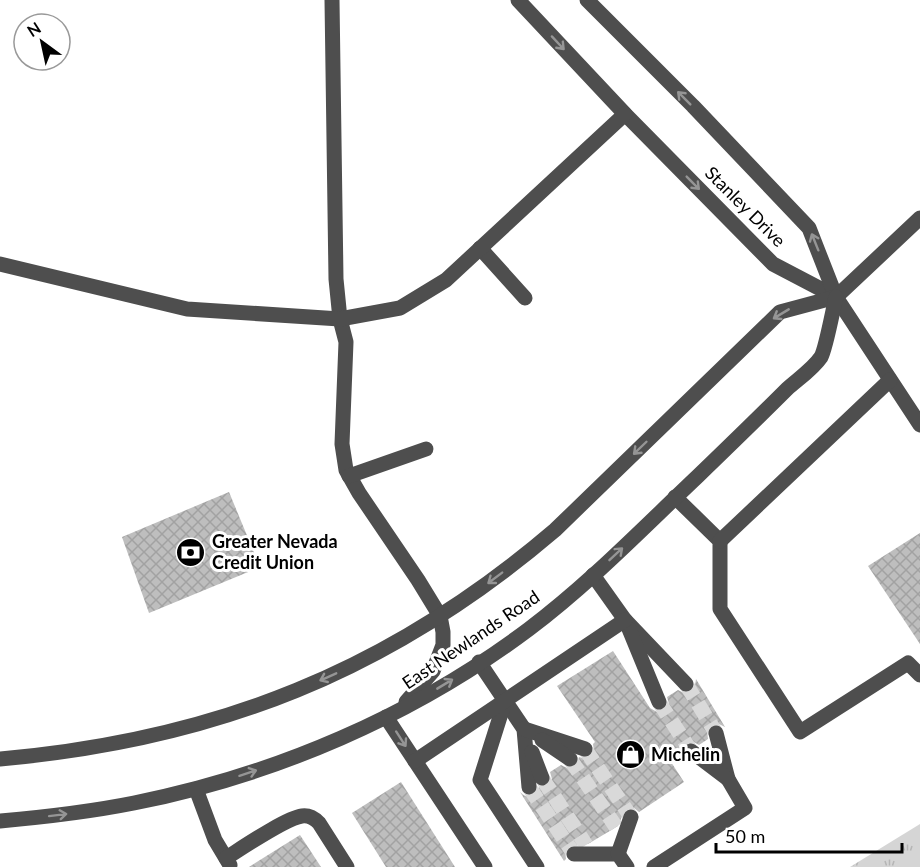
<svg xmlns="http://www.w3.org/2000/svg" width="920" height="867" viewBox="0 0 920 867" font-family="Lato,sans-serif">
<defs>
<pattern id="grass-tufts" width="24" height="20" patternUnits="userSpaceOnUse" patternTransform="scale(1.5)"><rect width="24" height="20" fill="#d5d5d5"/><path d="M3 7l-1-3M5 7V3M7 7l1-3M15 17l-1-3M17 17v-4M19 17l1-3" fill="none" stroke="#b5b5b5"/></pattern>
<pattern id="building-cross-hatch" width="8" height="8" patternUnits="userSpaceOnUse" patternTransform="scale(1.5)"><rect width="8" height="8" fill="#bebebe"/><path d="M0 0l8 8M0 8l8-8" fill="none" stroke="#a2a2a2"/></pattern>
</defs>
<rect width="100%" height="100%" fill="#fff"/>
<polygon fill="url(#grass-tufts)" points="920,824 920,867 850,867"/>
<g fill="url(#building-cross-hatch)">
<polygon points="229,492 260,567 149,613 122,537"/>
<polygon points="920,533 920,644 868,566"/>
<polygon points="613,651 650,708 657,712 663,711 669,704 667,697 678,690 684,693 692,691 695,686 696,679 725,727 719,724 713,724 707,730 708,739 699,745 692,741 683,746 682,755 671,762 684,782 639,812 634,808 625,809 618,826 588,844 569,846 565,850 566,859 564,861 520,792 525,796 534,795 539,787 545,787 550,784 552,779 550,772 561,765 569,769 574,768 578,764 579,757 586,759 592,756 594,751 593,744 595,742 557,686"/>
<polygon points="401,782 455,867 386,867 352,813"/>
<polygon points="300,835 321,867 249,867"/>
</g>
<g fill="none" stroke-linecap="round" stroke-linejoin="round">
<g stroke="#d9d9d9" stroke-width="15" stroke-dasharray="15 8" stroke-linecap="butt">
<polyline points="686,684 716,733"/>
<polyline points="659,702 691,751"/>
<polyline points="585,749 631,817"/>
<polyline points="570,759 616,827"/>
<polyline points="542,778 586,845"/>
<polyline points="529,787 574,854"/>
</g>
<g stroke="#4e4e4e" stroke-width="15">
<polyline points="332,0 336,279 340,319 346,342 342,444 346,470 359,493 418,580 440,616 443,632 443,645 433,671 406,702"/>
<polyline points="518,0 625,114 773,264 836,297"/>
<polyline points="587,0 693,106 809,228 836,297 920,425"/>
<polyline points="480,248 525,298"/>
<polyline points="0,264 187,309 340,319 400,308 446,280 625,114"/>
<polyline points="349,476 426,449"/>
<polyline points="675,497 720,541 720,609 800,732 908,663 920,675"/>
<polyline points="720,541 890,380"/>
<polyline points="593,575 625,620 686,684"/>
<polyline points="629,629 659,702"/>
<polyline points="479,662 524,729 529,787"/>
<polyline points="505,701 480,780 537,867"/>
<polyline points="386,717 485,867"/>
<polyline points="524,729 585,749"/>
<polyline points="716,733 728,779"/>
<polyline points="542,740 570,759"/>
<polyline points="532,752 542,778"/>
<path d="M0 759C216 740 390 671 555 530L780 312 836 297 920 218"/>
<polyline points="415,761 625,620"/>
<polyline points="196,789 215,840 230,865"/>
<path d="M0 821C45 817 89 812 134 803 275 775 413 716 529 629 590 583 643 528 698 476 728 447 758 418 787 389 798 379 813 369 821 357 826 348 833 309 836 297"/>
<polyline points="574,854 618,854 627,867"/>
<polyline points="618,854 631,817"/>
<path d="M226 858C242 848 286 818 302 816 309 815 314 818 319 823L347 867"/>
<polyline points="654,867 745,808 728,779 691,751"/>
</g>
</g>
<defs><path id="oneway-shaft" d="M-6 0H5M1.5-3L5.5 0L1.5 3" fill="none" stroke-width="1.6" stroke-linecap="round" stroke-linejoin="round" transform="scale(1.5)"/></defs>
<g stroke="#959595">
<use href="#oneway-shaft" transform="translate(558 43) rotate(47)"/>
<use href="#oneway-shaft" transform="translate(684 98) rotate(-135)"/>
<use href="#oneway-shaft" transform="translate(693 183) rotate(45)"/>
<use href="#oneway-shaft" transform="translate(815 242) rotate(-112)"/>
<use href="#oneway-shaft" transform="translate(781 314) rotate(149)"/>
<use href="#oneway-shaft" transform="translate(640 448) rotate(136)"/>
<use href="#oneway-shaft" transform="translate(616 554) rotate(-43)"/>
<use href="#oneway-shaft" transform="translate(495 578) rotate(143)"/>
<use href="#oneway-shaft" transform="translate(328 677) rotate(156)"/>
<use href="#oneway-shaft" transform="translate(445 684) rotate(-31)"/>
<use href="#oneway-shaft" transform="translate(401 739) rotate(57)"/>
<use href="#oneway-shaft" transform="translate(248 773) rotate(-18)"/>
<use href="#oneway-shaft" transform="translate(58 815) rotate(-7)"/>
</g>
<defs>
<symbol id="bank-disc" viewBox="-11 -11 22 22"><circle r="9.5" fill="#000" stroke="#fff"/><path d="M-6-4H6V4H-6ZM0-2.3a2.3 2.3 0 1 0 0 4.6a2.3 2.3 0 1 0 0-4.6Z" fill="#fff"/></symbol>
<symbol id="shop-disc" viewBox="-11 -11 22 22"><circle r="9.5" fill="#000" stroke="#fff"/><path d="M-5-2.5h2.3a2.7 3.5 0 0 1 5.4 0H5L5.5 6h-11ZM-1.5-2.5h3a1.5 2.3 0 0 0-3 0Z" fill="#fff"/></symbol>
</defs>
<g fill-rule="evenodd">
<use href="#bank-disc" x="174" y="536" width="33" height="33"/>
<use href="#shop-disc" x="614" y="738" width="33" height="33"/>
</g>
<g text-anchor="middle" stroke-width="6" stroke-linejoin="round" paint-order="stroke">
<g font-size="18" fill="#000" stroke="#fff">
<text transform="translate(745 207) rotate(45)" y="6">Stanley Drive</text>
<text transform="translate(471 640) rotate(-34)" y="6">East Newlands Road</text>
</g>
<g font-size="18" font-weight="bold" fill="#000" stroke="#fff" text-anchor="start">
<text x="212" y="548">Greater Nevada<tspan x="212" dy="21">Credit Union</tspan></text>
<text x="651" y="761">Michelin</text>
</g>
</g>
<g transform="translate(42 42) rotate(327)"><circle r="28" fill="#ffffff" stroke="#999999" stroke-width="1.5"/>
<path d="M0-4.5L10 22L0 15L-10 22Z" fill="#000000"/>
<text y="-9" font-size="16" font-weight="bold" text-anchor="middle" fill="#000000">N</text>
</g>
<path d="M716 843v9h186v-9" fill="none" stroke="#000000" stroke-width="3"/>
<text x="725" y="843" font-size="18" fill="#000000" stroke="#ffffff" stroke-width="4.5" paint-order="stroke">50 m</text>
</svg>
